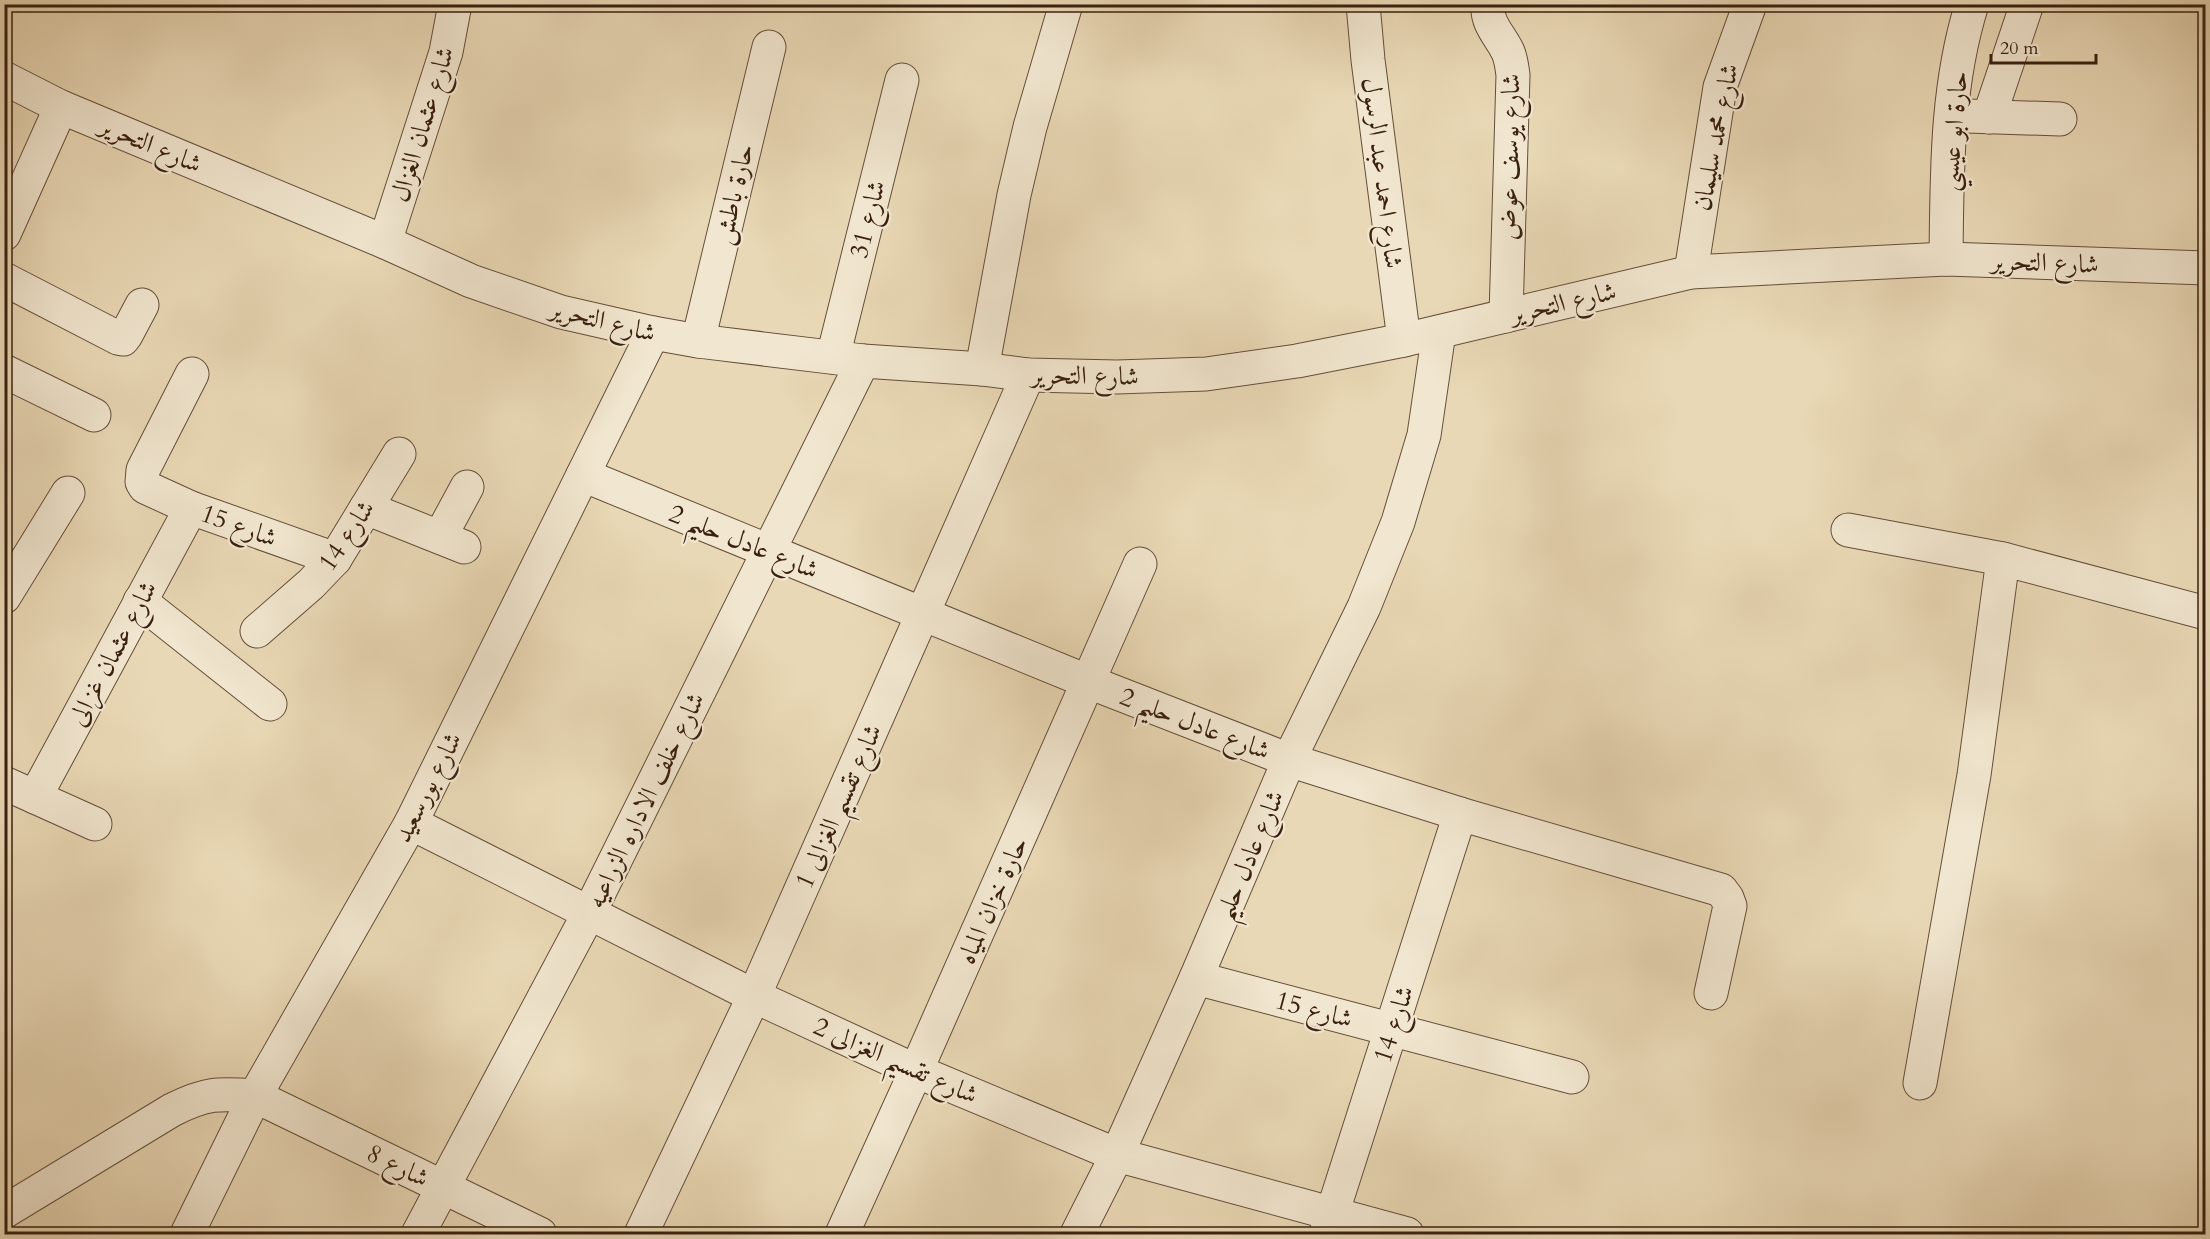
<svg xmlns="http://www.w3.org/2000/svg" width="2210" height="1239" viewBox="0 0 2210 1239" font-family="Cardo,Amiri,serif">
<rect width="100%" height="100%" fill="#e9d8b5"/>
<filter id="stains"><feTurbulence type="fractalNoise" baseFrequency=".00333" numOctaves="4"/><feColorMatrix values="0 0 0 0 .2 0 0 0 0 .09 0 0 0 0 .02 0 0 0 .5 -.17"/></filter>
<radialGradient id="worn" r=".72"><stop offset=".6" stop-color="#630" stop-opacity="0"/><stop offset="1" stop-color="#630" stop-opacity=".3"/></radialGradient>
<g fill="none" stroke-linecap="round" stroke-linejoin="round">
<defs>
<g id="minor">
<polyline points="1363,4 1368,60 1404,340"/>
<path d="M1488 4C1486 24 1500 35 1508 52 1511 59 1512 67 1513 75L1506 316"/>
<polyline points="1967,116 2060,119"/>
<polyline points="1989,117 2027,4"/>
<polyline points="4,234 61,107"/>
<polyline points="385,242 446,52 455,4"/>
<path d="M1946 259C1947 173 1946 87 1972 4"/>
<polyline points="1691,272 1720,87 1750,4"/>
<polyline points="4,279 118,338 123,339 126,335 142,305"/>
<polyline points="698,341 769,47"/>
<polyline points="833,357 902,80"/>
<polyline points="982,369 1014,195 1030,127 1066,4"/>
<polyline points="4,371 94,415"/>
<polyline points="192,374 143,470 142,482 145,487 191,508 335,559"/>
<polyline points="583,475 1089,682 1289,760 1460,814 1721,890 1727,898 1730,906 1711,993"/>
<polyline points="366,508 464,547"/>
<polyline points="1848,530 2003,559 2206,613"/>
<polyline points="440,537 467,487"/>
<polyline points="4,597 68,493"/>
<polyline points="140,601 270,704"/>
<polyline points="257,631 311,584 335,559 399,454"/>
<polyline points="4,783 95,824"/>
<polyline points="35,797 191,508"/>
<polyline points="411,823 754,996 916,1071 1117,1155 1407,1234"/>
<polyline points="1196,978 1572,1077"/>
<polyline points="1920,1083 1974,775 2003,559"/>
<path d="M4 1212 172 1110C206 1093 218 1093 255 1096L540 1234"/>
<polyline points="1326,1233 1460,814"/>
<polyline points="187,1234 255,1096 411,823 653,333"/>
<polyline points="418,1234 589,913 863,361"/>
<polyline points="641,1234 754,996 1028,375"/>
<polyline points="842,1234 916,1071 1140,564"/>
<polyline points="1077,1234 1117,1155 1196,978 1289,760 1364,607 1398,522 1424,435 1439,332"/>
</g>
<polyline id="tertiary" points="4,78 61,107 385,242 471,281 561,312 653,333 698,341 863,361 982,369 1028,375 1117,377 1206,374 1297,361 1404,340 1691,272 1946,259 2206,268"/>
</defs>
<use href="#minor" stroke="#664e3a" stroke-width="35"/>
<use href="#tertiary" stroke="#664e3a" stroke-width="35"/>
<use href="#minor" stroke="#f1e6cf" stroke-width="33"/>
<use href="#tertiary" stroke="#f1e6cf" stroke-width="33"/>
</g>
<g text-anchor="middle" stroke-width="4.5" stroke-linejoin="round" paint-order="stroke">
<g font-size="26" fill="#3a2011" stroke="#f1e6cf">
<text transform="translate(422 124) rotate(-73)" y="9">شارع عثمان الغزال</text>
<text transform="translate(1953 131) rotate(-85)" y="9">حارة ابو عيسي</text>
<text transform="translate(1715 137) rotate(-79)" y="9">شارع محمد سليمان</text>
<text transform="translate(151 144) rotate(23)" y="9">شارع التحرير</text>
<text transform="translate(1509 157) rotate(-89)" y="9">شارع يوسف عوض</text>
<text transform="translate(1383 173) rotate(83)" y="9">شارع احمد عبد الرسول</text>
<text transform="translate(733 194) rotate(-77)" y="9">حارة باطش</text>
<text transform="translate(867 219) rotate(-76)" y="9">شارع 31</text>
<text transform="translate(2045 262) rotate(2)" y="9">شارع التحرير</text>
<text transform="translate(1563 302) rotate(-13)" y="9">شارع التحرير</text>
<text transform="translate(603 320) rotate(14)" y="9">شارع التحرير</text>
<text transform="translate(1085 375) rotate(1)" y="9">شارع التحرير</text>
<text transform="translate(239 525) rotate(20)" y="9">شارع 15</text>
<text transform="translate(346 535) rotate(-56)" y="9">شارع 14</text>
<text transform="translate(744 541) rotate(22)" y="9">شارع عادل حليم 2</text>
<text transform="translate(112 653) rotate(-62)" y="9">شارع عثمان غزالى</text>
<text transform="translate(1195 723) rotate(21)" y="9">شارع عادل حليم 2</text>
<text transform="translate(427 787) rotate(-63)" y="9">شارع بورسعيد</text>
<text transform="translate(645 800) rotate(-64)" y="9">شارع خلف الاداره الزراعيه</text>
<text transform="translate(838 806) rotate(-66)" y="9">شارع تقسيم الغزالى 1</text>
<text transform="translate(1249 855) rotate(-67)" y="9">شارع عادل حليم</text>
<text transform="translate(992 900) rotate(-66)" y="9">حارة خزان المياه</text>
<text transform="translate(1314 1009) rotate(15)" y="9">شارع 15</text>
<text transform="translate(1393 1024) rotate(-72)" y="9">شارع 14</text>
<text transform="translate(896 1060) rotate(24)" y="9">شارع تقسيم الغزالى 2</text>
<text transform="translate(398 1165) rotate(26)" y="9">شارع 8</text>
</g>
</g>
<rect width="2210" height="1239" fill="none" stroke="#e9d8b5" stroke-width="24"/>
<rect x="6" y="6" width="2198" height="1227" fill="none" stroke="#3a2011" stroke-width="3"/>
<rect x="12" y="12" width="2186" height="1215" fill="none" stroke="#3a2011" stroke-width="1.5"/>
<path d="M1991 54v9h105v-9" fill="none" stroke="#3a2011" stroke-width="3"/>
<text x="2000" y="54" font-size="18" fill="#3a2011" stroke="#f1e6cf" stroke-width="4.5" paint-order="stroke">20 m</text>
<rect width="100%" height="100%" filter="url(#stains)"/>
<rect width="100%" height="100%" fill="url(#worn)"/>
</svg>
